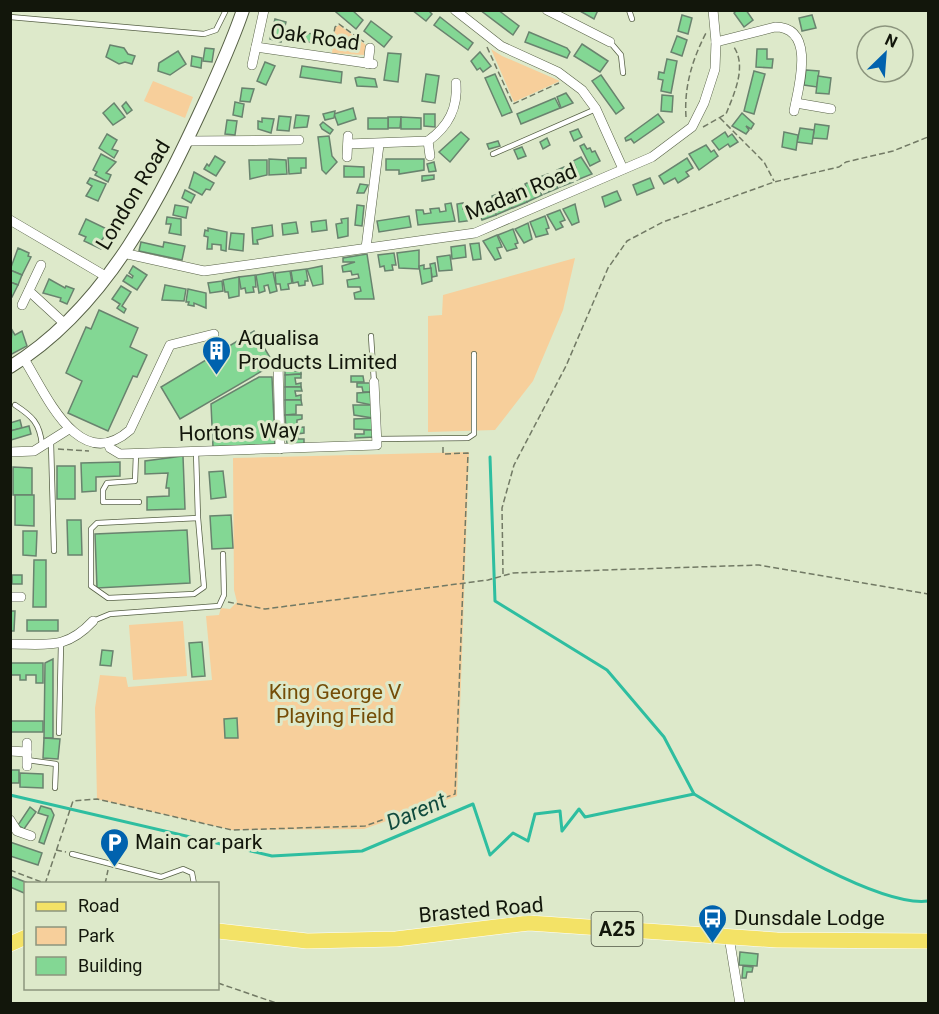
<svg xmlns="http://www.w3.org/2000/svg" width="939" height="1014" viewBox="0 0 939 1014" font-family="Roboto,sans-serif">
<rect width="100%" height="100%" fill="#dde9ca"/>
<g fill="#f7cf9b">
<polygon points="339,25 366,45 364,55 332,53 335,28"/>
<polygon points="491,49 502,56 560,81 514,102"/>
<polygon points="153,81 193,97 185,118 144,101"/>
<polygon points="575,258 563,310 533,381 495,430 428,432 428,316 442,315 443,295"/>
<polygon points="469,452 457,796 364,829 232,830 97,799 95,708 100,675 126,677 128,687 212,680 206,616 219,615 221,608 230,609 237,602 234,590 233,458"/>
<polygon points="183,621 187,676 133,680 129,625"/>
</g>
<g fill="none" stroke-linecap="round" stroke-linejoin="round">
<g stroke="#2ebea0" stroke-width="3">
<polyline points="490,457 495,601 607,670 664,737 694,794"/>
<path d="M10 795 272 856 362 851 473 804 490 855 513 833 528 841 535 814 560 811 562 831 579 809 585 817 694 794C743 823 875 908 928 901"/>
</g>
</g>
<g fill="#83d794" stroke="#69836e" stroke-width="1.5">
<polygon points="337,10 352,10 363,20 356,29 336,12"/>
<polygon points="412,10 428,10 432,14 426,21"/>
<polygon points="480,10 498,10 519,26 513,35"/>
<polygon points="578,10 598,10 594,19"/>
<polygon points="737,10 746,10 753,20 744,27 734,13"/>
<polygon points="682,15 692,18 688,34 678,31"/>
<polygon points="812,15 816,28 802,31 799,18"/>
<polygon points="440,17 473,43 468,50 434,25"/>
<polygon points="275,19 286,22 281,42 270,39"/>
<polygon points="371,21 392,37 384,47 364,31"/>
<polygon points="529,32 567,48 570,52 567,58 525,42"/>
<polygon points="305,33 322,35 323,43 303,42 300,40 301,35 304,35"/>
<polygon points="677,36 687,40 682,56 671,52"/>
<polygon points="582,44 608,61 600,72 574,56"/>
<polygon points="110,45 124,48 128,54 135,56 132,64 125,62 119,64 106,57"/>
<polygon points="205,48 214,49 212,62 203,61"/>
<polygon points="757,49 767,49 767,59 773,59 772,68 756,67"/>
<polygon points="178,51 186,64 170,75 158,71 159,63"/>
<polygon points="480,52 491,66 483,72 480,68 477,70 471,61"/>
<polygon points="388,53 401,54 398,82 384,80"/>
<polygon points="192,56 202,58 201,68 191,66"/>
<polygon points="667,59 677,61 671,93 661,91 663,80 658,79 659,72 664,73"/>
<polygon points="265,62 275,66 266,85 257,81"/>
<polygon points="302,66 342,72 341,83 300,77"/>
<polygon points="806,70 819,71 817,87 804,85"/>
<polygon points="754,71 765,74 754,114 744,111"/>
<polygon points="426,74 439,76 435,103 422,101"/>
<polygon points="495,74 512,112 502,116 485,78"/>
<polygon points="601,75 624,108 616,114 592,81"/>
<polygon points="818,76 831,78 829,94 816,93"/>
<polygon points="359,77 375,79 377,87 357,86 355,78"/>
<polygon points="242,88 254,89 250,102 240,101"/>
<polygon points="566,93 573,103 561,108 557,97"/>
<polygon points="662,95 673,96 672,112 661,111"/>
<polygon points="555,98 560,108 521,124 517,114"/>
<polygon points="126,102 132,110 127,114 122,106"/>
<polygon points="235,102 244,104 242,117 233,115"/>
<polygon points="114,103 125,117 113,125 103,113"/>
<polygon points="353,108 356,119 338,125 334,114"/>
<polygon points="335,111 334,118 325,120 323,114"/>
<polygon points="742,113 754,124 751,129 746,126 749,130 746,134 732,126"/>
<polygon points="424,114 435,114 435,127 424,126"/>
<polygon points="658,114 664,122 634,143 631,139 626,141 625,138"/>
<polygon points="296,115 309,116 307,127 294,128"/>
<polygon points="279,116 291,117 289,131 277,130"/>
<polygon points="388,117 401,117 400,128 388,128"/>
<polygon points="401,117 421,118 421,129 401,129"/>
<polygon points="262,118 274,119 271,133 258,129 258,121 262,122"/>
<rect x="368" y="118" width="20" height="11"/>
<polygon points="227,120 237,121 235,135 225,134"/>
<polygon points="323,122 333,130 330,134 322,129 320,125"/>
<polygon points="815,124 829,126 827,139 813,138"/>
<polygon points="800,128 814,130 812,144 797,142"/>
<polygon points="578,129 582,137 574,141 570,132"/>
<polygon points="461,132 469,139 450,162 439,152"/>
<polygon points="725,132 728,137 732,134 738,142 730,147 728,144 719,150 712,141"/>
<polygon points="784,132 798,135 796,150 782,147"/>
<polygon points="107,134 117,140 112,149 118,151 114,158 99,148"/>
<polygon points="329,136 332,156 337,162 326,174 322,170 318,137"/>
<polygon points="547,138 550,145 543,149 540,142"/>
<polygon points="498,141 500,146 489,149 487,144"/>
<polygon points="584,144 587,149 590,148 592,152 595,151 600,161 590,166 580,146"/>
<polygon points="706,145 711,152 714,150 718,156 699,170 689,154"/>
<polygon points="522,147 526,156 518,159 514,150"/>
<polygon points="101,154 116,162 106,173 111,175 108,182 95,175 97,172 93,170"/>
<polygon points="215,156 225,162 216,176 204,169 207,164 209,166"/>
<polygon points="581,157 592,174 577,180 572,170 576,168 573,161"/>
<polygon points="288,158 306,158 306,168 301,168 301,173 289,174"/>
<polygon points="687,158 693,168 686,172 689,176 678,183 675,178 664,184 659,176"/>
<polygon points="269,159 286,160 287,174 269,175"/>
<polygon points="386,159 424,159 424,170 399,174 399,170 386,170"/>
<polygon points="249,160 267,160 267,175 250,179"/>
<polygon points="434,162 436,171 429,172 427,164"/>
<polygon points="344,166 364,167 364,177 344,177"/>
<polygon points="564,167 566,172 569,171 573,182 560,187 556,177 560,175 557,170"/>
<polygon points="194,172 214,183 210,190 206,189 202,195 189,188"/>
<polygon points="548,174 551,179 554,178 558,188 544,194 540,177"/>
<polygon points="434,175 434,179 422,181 422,176"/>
<polygon points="90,178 106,184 98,201 86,196 92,186 87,183"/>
<polygon points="650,178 654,188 637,195 633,185"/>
<polygon points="533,180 542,195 527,202 522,192 527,190 525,184"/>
<polygon points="360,184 368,185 364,193 357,193"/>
<polygon points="516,188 519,193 522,192 527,202 513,208 509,191"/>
<polygon points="185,190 195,195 191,203 182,198"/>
<polygon points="617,191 621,200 605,207 602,197"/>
<polygon points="501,193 504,200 508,198 512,208 496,215 492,196"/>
<polygon points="451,203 455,221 418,225 416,210 423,210 424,214 431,213 430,209 439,208 440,212 446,211 445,204"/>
<polygon points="463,203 463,209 473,208 474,220 459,222 457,204"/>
<polygon points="491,203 496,215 482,220 477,209"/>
<polygon points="575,204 579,222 572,225 563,209"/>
<polygon points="175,205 188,207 186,218 173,215"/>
<polygon points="357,205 364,206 362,226 355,225"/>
<polygon points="560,210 565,220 560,222 563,227 556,230 547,215"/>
<polygon points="409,216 411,227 379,232 377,221"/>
<polygon points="545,216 549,228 546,229 548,234 536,237 530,222"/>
<polygon points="167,217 181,219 181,235 169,233 171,224 166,224"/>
<polygon points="348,218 348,236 338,238 336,224 342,223 341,219"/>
<polygon points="86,219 109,230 101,241 104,243 101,249 84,241 86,237 79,234"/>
<polygon points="326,220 327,230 312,232 311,222"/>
<polygon points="296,222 298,233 283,235 282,224"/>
<polygon points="528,223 532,239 524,243 515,229"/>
<polygon points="272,225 273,236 257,240 258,244 253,244 252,228"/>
<polygon points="208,228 227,232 226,251 221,250 221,245 212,244 212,249 207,249 208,237 204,236 205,230 208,231"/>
<polygon points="513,229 518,243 515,244 517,248 507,251 498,235"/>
<polygon points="231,233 244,234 243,251 229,249"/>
<polygon points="497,235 502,247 497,248 501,258 495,260 483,241"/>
<polygon points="141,242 163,247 164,242 185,246 182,260 139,251"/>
<polygon points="479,243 481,259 473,260 470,244"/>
<polygon points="465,245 466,257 452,259 451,247"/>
<polygon points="18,248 29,253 28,256 31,257 22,275 10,270"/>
<polygon points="419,250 419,269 399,268 397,253"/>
<polygon points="394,253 396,265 392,265 393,270 385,271 384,266 380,267 378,255"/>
<polygon points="367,254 374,299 355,299 354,293 361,291 360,287 348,287 347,280 359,278 358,274 352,275 351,271 343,272 342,266 355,262 343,262 343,258"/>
<polygon points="450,255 452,270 439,271 437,257"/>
<polygon points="435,263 437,276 432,277 430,264"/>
<polygon points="424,265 424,269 431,268 432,281 422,284 419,266"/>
<polygon points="133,266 147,275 137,290 123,281 127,275 132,278 133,276 129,273"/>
<polygon points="322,266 323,284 313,286 307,269"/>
<polygon points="306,269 308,281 305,281 305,285 299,286 298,282 293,283 291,271"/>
<polygon points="10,270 22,275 18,285 10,282"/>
<polygon points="290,271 292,283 288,284 289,289 281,290 280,284 276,284 275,273"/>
<polygon points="273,272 277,291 270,293 268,285 264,286 265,291 259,293 256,275"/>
<polygon points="255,275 256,287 253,287 254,292 246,293 245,288 241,289 239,277"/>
<polygon points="239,277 239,296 229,298 228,292 225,292 223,280"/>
<polygon points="49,279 65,288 66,286 74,289 67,304 60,301 61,298 43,293"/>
<polygon points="222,281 223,291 210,293 208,283"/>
<polygon points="10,282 18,285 12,297 10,296"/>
<polygon points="165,285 186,289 184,301 162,300"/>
<polygon points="121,286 131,292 122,306 126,309 124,313 117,308 120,304 112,299"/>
<polygon points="188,289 206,293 206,308 194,303 194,306 188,305 189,302 186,302"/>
<polygon points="99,310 138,328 130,347 147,355 137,377 133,376 108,431 68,413 82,381 66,373 86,327 91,329"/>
<polygon points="12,330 15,335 22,331 27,346 10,355"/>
<polygon points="254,331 274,364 180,419 161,387"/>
<polygon points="285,361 300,361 300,365 285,368"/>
<polygon points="285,368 295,368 295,371 301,371 301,374 285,375"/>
<polygon points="301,374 301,378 295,378 296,384 301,383 301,387 285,387 285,375"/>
<polygon points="351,376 363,376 364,382 351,382"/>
<polygon points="259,377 272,377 275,444 213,447 211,404"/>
<polygon points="357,383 372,383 372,392 363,392 362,387 357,387"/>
<polygon points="285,387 301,387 302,391 295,391 296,396 301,395 301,400 285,400"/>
<polygon points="372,392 372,405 357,402 357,393"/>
<polygon points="285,400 301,400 302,405 296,405 296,414 285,415"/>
<polygon points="353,405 372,405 373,418 354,415"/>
<polygon points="285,415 302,415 302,419 297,420 297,428 286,428"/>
<polygon points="373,418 373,430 354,429 354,419"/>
<polygon points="20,420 22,428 10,431 10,423"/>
<polygon points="29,426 31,434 11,440 10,431"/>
<polygon points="304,427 304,433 297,434 298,439 304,439 304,444 287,444 286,428"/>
<polygon points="364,430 373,430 374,437 355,438 355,434 364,434"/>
<polygon points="183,456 185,509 147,510 147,497 169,496 169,488 166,488 168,473 145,474 145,461"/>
<polygon points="120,462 120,476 96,477 96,491 82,492 81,463"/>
<rect x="57" y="466" width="18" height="33"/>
<polygon points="13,467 32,468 32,495 13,495"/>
<polygon points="223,471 226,497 211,499 209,472"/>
<polygon points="15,495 34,495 34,526 15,525"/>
<polygon points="231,515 233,548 212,549 210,516"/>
<polygon points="67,520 81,520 82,555 68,555"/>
<polygon points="187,530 190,583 97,588 95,534"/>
<polygon points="23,531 37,531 36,556 23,555"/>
<polygon points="34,560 46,560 46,607 33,607"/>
<rect x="12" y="575" width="10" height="9"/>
<polygon points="10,611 15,611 14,631 10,631"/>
<rect x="27" y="620" width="31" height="11"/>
<polygon points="202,642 205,676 192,677 189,643"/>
<polygon points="102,650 113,651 111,666 100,665"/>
<polygon points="53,659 53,738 44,738 45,663"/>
<polygon points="10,663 43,663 43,683 36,683 36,675 26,675 26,680 20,680 20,675 10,675"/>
<polygon points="237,718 238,738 225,738 224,719"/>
<rect x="10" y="721" width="33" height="11"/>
<polygon points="44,738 60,739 58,759 43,758"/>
<rect x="10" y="770" width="9" height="13"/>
<polygon points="20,773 43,774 43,788 20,787"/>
<polygon points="41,806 51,809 54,815 44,844 39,842 48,816 38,813"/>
<polygon points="30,807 36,812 24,829 18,825"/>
<polygon points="10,842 42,853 38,865 10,856"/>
<polygon points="10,876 28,883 24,893 10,887"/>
<polygon points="740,952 758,954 757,966 739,965"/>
<polygon points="743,966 753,967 752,972 747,972 746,978 742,978"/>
</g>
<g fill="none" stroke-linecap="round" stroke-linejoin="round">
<defs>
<g id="service">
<polyline points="629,10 632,19"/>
<polyline points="10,17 204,34 216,30 226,10"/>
<polyline points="610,42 621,55 623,73"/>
<polyline points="493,154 596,109"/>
<polyline points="371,336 374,382"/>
<path d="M15 405C32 416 40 423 42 445"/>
<polyline points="377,439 468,438 474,434 474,354"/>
<polyline points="51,443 54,551"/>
<polyline points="196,452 198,518 97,523 91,529 91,586 108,598 194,594 204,587 198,518"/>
<polyline points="136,454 135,481 107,483 103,490 103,502 139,502"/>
<polyline points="93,621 110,614 219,606 224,595 223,554"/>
<polyline points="59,733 61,644"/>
<polyline points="27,760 56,764 55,788"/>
<polyline points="72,854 161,877 183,869 192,873 194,884"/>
</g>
<g id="minor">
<polyline points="455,10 501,46 558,72 582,90 596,109 623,169"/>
<polyline points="547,10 610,42"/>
<path d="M716 42 775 27C816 27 799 86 794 111"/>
<polyline points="256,47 373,64"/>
<polyline points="368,64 370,48"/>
<polyline points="252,65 264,10"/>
<polyline points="796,103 831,109"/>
<polyline points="188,141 299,140"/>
<polyline points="428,141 430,156"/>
<path d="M348 144 428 141C449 126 458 108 456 83"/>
<polyline points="347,157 348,136"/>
<polyline points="10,220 107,277"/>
<polyline points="366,248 379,145"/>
<polyline points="123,253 204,271 475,233 652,157 692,127 704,103 715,69 716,42 713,10"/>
<polyline points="29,291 65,324"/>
<polyline points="22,305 41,265"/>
<path d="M24 359C46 394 79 475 130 430L170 345 214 334"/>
<polyline points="278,362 280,449"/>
<polyline points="108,443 110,448 120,454 377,445 374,382"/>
<polyline points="10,452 34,451 69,429"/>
<polyline points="10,597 21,597"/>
<path d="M10 644C48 644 66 650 93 621"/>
<polyline points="10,751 27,752"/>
<polyline points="27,766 27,743"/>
<polyline points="10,820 17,831 31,836"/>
<polyline points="729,937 740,1004"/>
</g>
<path id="tertiary" d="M10 367C108 307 162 195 208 95 221 66 233 40 243 10"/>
<g id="primary">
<polyline points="218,931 307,941 396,939 529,923 777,940 928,941"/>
<polyline points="10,944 26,937"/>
</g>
</defs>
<use href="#service" stroke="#576146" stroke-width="6"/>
<use href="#minor" stroke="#576146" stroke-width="10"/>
<use href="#tertiary" stroke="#576146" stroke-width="14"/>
<use href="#primary" stroke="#fff" stroke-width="16"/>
<g stroke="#727a65" stroke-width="1.5" stroke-dasharray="6 3" stroke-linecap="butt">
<polyline points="487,47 513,104 559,83"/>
<polyline points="331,49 335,27 339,24 364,42"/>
<path d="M686 117C684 87 692 60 706 33"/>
<polyline points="720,118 764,162 774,181"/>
<path d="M703 127 726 114C734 94 747 67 734 47"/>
<polyline points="58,449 89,451"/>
<polyline points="503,574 502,508 514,465 566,366 608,268 627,241 663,222 774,182 839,167 846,162 893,151 928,137"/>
<polyline points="228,602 265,609 488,580 513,573 759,565 928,594"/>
<polyline points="56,850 66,852"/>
<polyline points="10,870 44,883"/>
<polyline points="45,884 73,801 97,799 232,830 365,826 455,794 468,453 443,454 443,445"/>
<polyline points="105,884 108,870"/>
<polyline points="218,983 279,1004"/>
</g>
<use href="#service" stroke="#fff" stroke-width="4.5"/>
<use href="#minor" stroke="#fff" stroke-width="9"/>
<use href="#tertiary" stroke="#fff" stroke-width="12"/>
<use href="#primary" stroke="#f3e266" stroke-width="15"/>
</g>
<defs>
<symbol id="building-pin" viewBox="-11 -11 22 30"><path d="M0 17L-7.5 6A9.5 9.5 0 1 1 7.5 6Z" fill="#0062ae" stroke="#dde9ca"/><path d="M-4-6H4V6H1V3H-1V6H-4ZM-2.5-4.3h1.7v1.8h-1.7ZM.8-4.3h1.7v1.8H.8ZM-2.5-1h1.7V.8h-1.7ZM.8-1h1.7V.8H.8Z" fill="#fff"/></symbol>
<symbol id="parking-pin" viewBox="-11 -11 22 30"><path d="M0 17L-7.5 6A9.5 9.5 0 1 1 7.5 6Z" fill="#0062ae" stroke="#dde9ca"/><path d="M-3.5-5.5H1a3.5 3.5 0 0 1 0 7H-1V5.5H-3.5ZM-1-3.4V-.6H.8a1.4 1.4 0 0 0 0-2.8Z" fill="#fff"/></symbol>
<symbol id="bus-pin" viewBox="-11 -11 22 30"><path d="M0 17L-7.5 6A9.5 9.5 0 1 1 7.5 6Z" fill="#0062ae" stroke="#dde9ca"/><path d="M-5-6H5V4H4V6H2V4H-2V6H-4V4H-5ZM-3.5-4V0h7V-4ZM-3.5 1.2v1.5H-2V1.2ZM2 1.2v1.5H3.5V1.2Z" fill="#fff"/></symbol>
</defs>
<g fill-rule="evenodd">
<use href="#building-pin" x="200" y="334" width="33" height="45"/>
<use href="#parking-pin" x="98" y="826" width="33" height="45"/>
<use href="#bus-pin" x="696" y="902" width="33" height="45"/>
</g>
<g text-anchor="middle" stroke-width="6" stroke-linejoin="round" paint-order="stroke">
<rect fill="#dde9ca" stroke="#4f5544" stroke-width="1.5" x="591.5" y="912" width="51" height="34" rx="4.5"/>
<g font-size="20" font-weight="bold" fill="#12160b">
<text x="617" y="936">A25</text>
</g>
<g font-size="21" fill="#12160b" stroke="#dde9ca">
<text transform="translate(315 37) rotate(8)" y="7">Oak Road</text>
<text transform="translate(521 192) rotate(-22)" y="7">Madan Road</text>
<text transform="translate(133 195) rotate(-59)" y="7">London Road</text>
<text transform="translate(239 432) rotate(-2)" y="7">Hortons Way</text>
<text transform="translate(481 910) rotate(-5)" y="7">Brasted Road</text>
</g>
<g font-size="21" fill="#12160b" stroke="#dde9ca" text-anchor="start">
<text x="238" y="345">Aqualisa<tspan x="238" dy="24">Products Limited</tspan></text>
<text x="135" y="849">Main car park</text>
<text x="734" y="925">Dunsdale Lodge</text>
</g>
<g font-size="21" fill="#754d07" stroke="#dde9ca">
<text x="335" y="699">King George V<tspan x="335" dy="24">Playing Field</tspan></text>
</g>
<g font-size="22" font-style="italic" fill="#114b3e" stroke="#dde9ca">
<text transform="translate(416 811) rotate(-23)" y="8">Darent</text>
</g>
</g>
<rect width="939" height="1014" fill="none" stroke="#12160b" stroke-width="24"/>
<rect x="24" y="882" width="195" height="108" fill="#dde9ca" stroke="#8c957e" stroke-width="1.5"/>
<rect x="36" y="902" width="30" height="9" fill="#f3e266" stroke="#8c957e" stroke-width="1.5"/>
<text x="78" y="912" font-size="18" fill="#12160b">Road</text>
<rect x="36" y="927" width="30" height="18" fill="#f7cf9b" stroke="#8c957e" stroke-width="1.5"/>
<text x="78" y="942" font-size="18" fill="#12160b">Park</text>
<rect x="36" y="957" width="30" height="18" fill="#83d794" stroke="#8c957e" stroke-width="1.5"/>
<text x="78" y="972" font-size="18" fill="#12160b">Building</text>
<g transform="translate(885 54) rotate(25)"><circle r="28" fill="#dde9ca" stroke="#8c957e" stroke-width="1.5"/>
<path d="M0-4.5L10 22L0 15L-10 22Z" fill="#0062ae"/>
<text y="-9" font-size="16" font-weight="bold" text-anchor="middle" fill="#12160b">N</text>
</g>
</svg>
